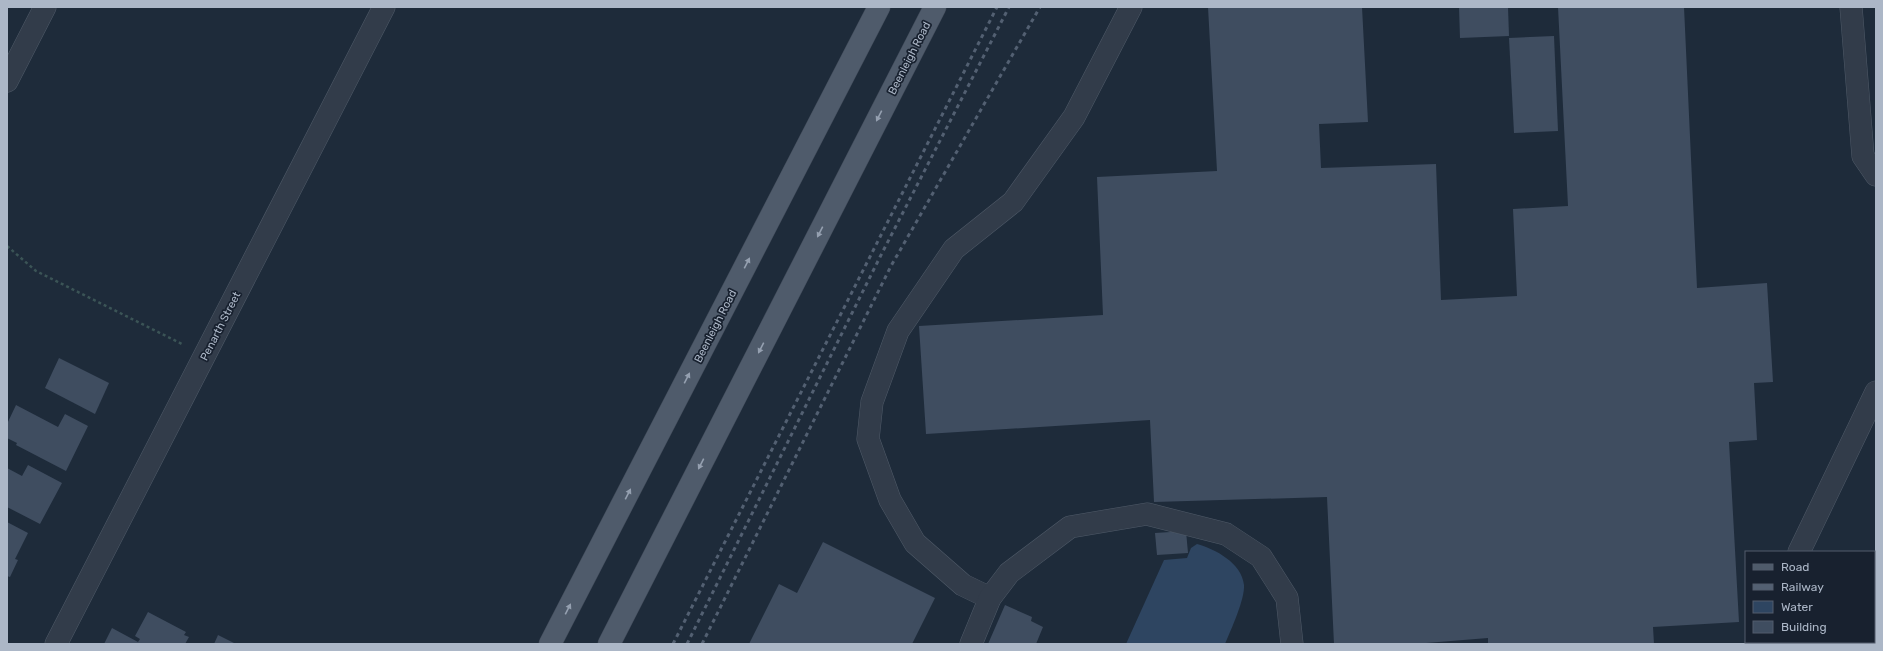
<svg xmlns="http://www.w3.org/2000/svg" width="1883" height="651" viewBox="0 0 1883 651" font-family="Rubik,sans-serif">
<rect width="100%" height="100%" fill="#1e2b3a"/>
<path fill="#2e4561" d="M1197 544C1215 549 1242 563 1244 585 1245 599 1231 630 1225 644H1126L1164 560 1187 558 1191 548Z"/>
<g fill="#3f4d60">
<polygon points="1208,7 1362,7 1368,122 1319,124 1321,168 1436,164 1441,300 1517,296 1513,209 1568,206 1558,7 1684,7 1697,288 1767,283 1773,382 1754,383 1757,440 1729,442 1739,622 1653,627 1654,644 1488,644 1488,638 1414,644 1334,644 1327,497 1154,502 1150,420 926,434 919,326 1103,315 1097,177 1217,171"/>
<polygon points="1459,7 1508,7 1509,36 1460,38"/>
<polygon points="1554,36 1558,131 1514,133 1509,38"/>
<polygon points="59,358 109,383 95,414 45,388"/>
<polygon points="16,405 58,427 65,414 88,426 66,471 16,445 17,443 7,438 7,424"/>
<polygon points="28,465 62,483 40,524 7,507 7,468 22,476"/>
<polygon points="7,522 28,533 15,559 18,560 10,577 7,576"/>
<polygon points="1186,531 1188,553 1157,555 1155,533"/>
<polygon points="823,542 935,598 912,644 749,644 779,584 797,593"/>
<polygon points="1005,605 1032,617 1031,621 1043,627 1036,644 988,644"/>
<polygon points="148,612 186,632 184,635 189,637 185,644 104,644 112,628 138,642 140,639 135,636"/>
<polygon points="218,635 236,644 214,644"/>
</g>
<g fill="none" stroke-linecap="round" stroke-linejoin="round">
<defs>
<g id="minor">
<polyline points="1851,7 1863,156 1876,175"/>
<polyline points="7,81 45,7"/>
<polyline points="1799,552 1876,392"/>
<polyline points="990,598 963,585 915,543 890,500 868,439 872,402 898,331 954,249 1013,202 1074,117 1131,7"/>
<polyline points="56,644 384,7"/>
<polyline points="971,644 990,598 1009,573 1070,527 1147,514 1226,534 1261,557 1287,598 1292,644"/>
<polyline points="1756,644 1757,642"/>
</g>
<g id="major">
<polyline points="550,644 879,7"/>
<polyline points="609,644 935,7"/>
</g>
</defs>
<use href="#minor" stroke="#4f5a68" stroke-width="23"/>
<use href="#major" stroke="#3e4857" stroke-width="23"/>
<polyline stroke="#3b5456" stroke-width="2.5" stroke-dasharray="3 3" stroke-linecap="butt" points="7,246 36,271 182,344"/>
<use href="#minor" stroke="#323c4a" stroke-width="22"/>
<use href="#major" stroke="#4f5b6b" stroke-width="22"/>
<g stroke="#536072" stroke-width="3" stroke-dasharray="4 4" stroke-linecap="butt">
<polyline points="673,644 997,7"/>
<polyline points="687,644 880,257 1009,7"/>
<polyline points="702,644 891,266 1040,7"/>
</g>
</g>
<defs><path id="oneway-solid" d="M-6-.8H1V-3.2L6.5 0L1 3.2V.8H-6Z"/></defs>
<g fill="#95a0b0">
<use href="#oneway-solid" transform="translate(879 116) rotate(117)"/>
<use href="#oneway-solid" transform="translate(820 232) rotate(117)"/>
<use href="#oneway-solid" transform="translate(747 263) rotate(-63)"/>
<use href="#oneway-solid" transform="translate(761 348) rotate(117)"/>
<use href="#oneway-solid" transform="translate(687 378) rotate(-63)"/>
<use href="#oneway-solid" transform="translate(701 464) rotate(117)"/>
<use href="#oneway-solid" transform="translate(628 494) rotate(-63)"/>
<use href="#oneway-solid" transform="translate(568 609) rotate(-63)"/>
</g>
<g text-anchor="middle" stroke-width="3.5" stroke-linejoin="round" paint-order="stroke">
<g font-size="11" fill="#acb7c7" stroke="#18212f">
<text transform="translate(909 58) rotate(-63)" y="4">Beenleigh Road</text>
<text transform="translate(220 326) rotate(-63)" y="4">Penarth Street</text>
<text transform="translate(715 326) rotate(-63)" y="4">Beenleigh Road</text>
</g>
</g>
<rect width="1883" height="651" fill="none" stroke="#acb7c7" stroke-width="16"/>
<rect x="1745" y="551" width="130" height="92" fill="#18212f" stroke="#535d6c"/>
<rect x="1753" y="564" width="20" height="6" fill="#4f5b6b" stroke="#535d6c"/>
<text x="1781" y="571" font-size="12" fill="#acb7c7">Road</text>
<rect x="1753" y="584" width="20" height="6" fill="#536072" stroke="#535d6c"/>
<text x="1781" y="591" font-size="12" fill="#acb7c7">Railway</text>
<rect x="1753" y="601" width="20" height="12" fill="#2e4561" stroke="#535d6c"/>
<text x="1781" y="611" font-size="12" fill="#acb7c7">Water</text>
<rect x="1753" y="621" width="20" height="12" fill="#3f4d60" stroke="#535d6c"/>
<text x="1781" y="631" font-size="12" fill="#acb7c7">Building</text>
</svg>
